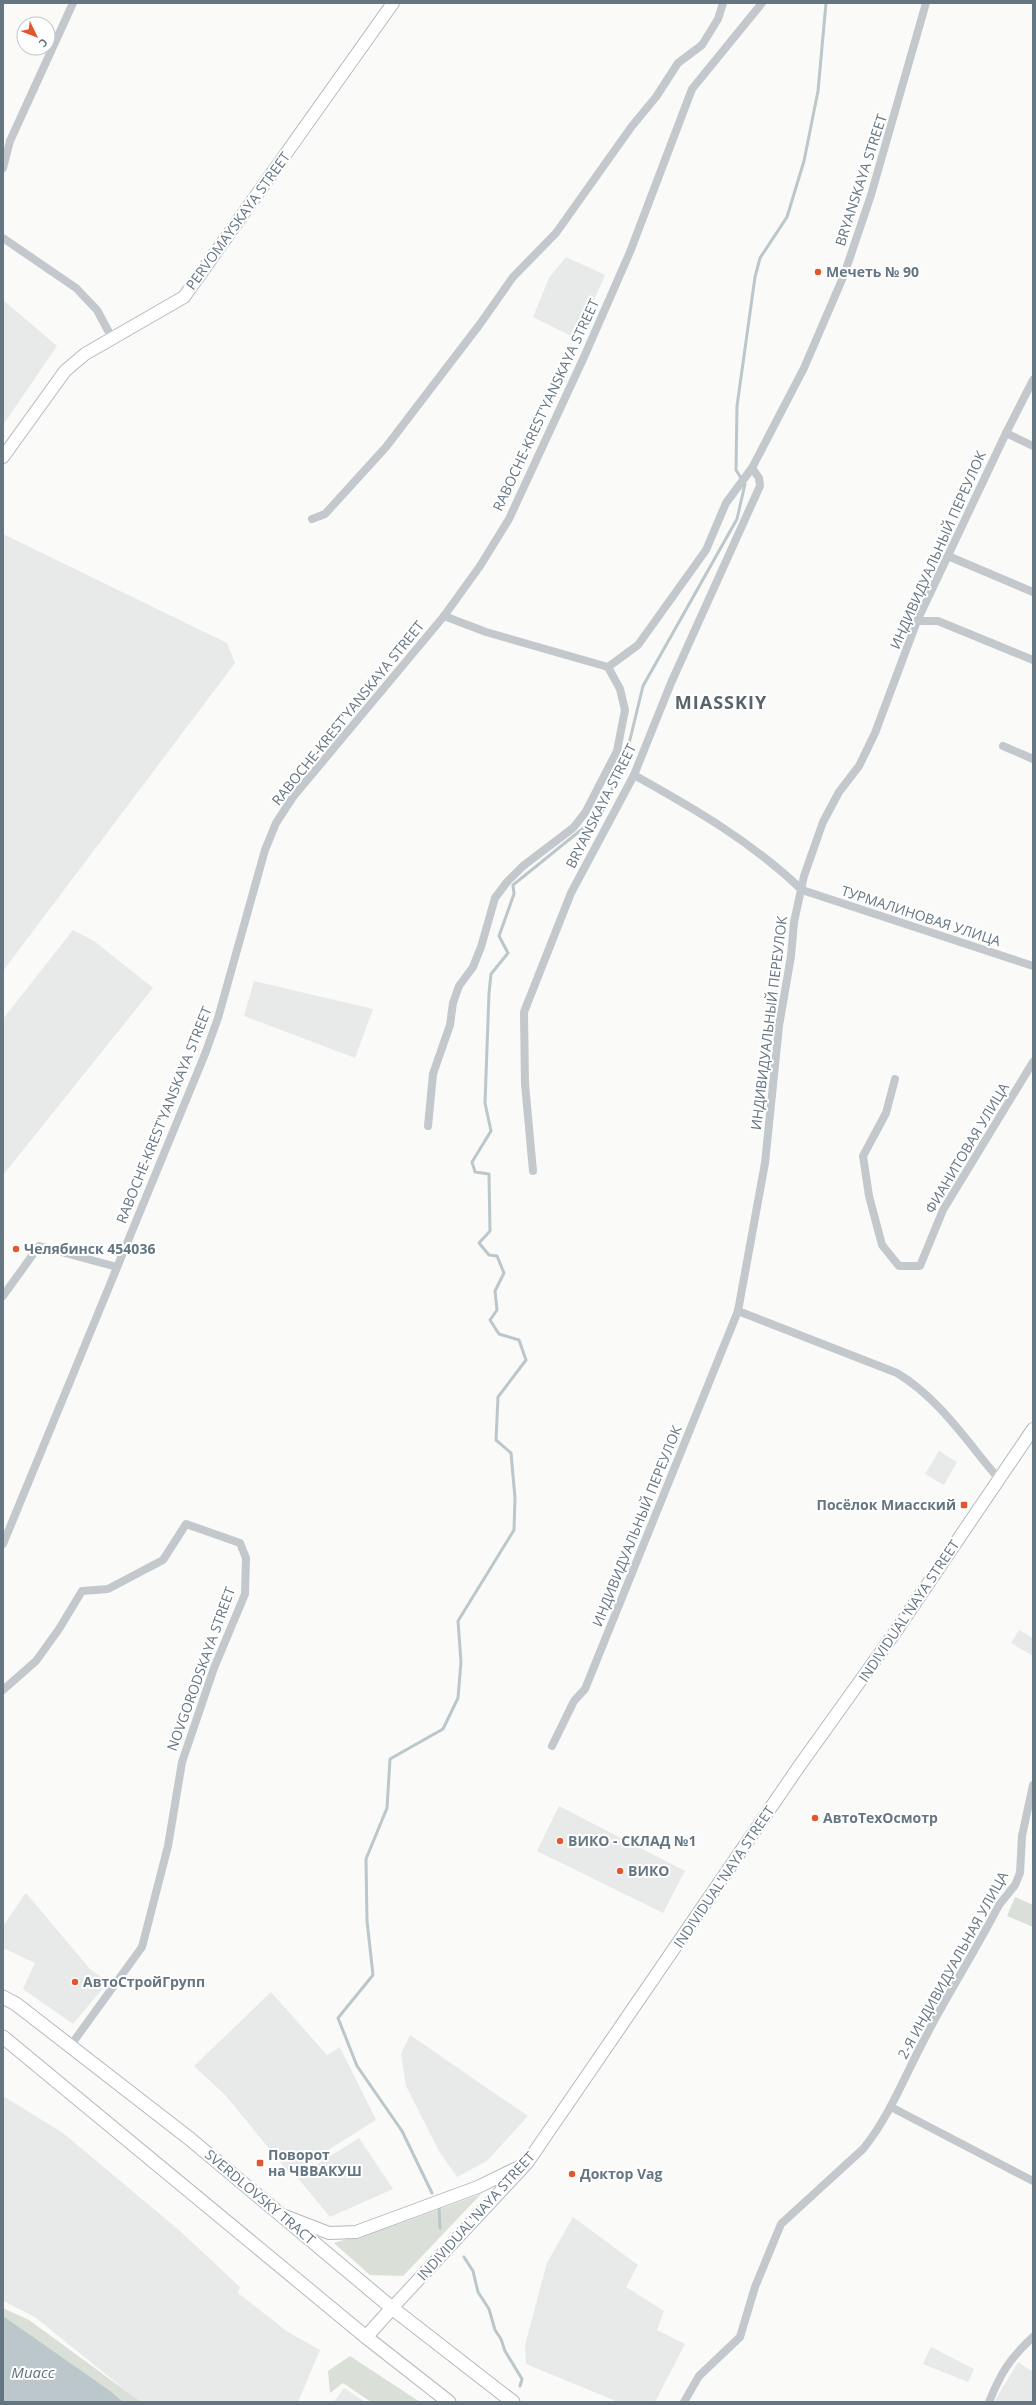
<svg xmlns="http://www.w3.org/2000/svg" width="1036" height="2405" viewBox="0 0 1036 2405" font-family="'Open Sans',sans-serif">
<rect width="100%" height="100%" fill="#fafaf8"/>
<g fill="#e8e9e9">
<polygon points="566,257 605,275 577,339 533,317 549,278"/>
<polygon points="3,300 57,346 3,425"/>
<polygon points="3,534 227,643 235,663 3,971"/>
<polygon points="73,930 94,941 153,988 3,1175 3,1019"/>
<polygon points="254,981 373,1009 355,1058 244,1016"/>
<polygon points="939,1451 957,1462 944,1485 925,1474"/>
<polygon points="1019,1630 1033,1638 1033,1656 1011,1643"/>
<polygon points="559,1806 685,1871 663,1913 537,1851"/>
<polygon points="26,1893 90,1969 108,1982 73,2024 23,1989 35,1963 3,1948 3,1926"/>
<polygon points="271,1992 327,2055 340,2047 376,2120 290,2174 226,2096 194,2066"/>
<polygon points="410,2035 528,2116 487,2161 457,2177 439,2151 406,2086 401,2054"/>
<polygon points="3,2096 63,2133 180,2231 240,2287 238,2293 288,2332 320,2350 298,2402 140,2402 35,2317 3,2301"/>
<polygon points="359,2138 393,2189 330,2217 297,2177"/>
<polygon points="573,2217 638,2265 626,2287 664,2311 657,2330 685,2344 655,2402 618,2402 526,2364 525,2345 547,2263"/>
<polygon points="931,2347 974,2369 968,2382 923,2364"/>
<polygon points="1018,2362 1033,2372 1033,2402 994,2402"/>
<polygon points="344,2388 365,2402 334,2402"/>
</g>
<g fill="#dadfd7">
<polygon points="1015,1897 1033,1905 1033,1927 1007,1916"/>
<polygon points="481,2194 403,2276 370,2275 334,2243 401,2223"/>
<polygon points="3,2308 29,2320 141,2402 123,2402 3,2316"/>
<polygon points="350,2356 420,2402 371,2402 343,2383 330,2393 328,2371"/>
</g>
<polygon fill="#bbc7cb" points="3,2316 110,2391 123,2402 3,2402"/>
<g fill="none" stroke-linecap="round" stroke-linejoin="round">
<g stroke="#bbc7cb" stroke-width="3">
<polyline points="432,2193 402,2131 357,2066 338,2018 373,1975 367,1921 366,1859 387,1808 390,1759 443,1729 458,1698 461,1662 458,1621 514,1530 515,1498 511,1453 496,1440 498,1397 526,1360 519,1340 499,1334 490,1320 497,1310 495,1291 504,1273 497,1256 489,1255 479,1243 490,1231 489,1174 475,1172 472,1162 491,1131 485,1103 489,993 491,974 508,953 499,936 514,894 513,885 602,813 626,756 643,686 737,519 745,484 736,470 737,406 755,277 760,258 787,217 804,161 818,91 826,3"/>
<polyline points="439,2207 440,2228"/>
<polyline points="464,2257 473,2271 478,2292 489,2309 495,2330 501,2339 505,2351 522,2379 520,2386"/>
</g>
<defs>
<g id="secondary">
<polyline points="3,457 65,371 85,354 184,297 393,3"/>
<polyline points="285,2216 329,2233 356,2232 478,2187 521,2166"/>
<polyline points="392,2308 527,2163 800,1765 896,1631 1033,1429"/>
</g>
<g id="primary">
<polyline points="3,1997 16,2004 190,2139 392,2308 513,2402"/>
<polyline points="3,2037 366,2337 449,2402"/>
<polyline points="366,2337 392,2308"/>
</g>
</defs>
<use href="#secondary" stroke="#b3babf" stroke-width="14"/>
<use href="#primary" stroke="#b5babe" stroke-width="15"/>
<g stroke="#c3c8cc" stroke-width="8">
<polyline points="3,168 10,141 73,3"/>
<polyline points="3,238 76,288 97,310 112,338"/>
<polyline points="1006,433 1033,446"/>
<polyline points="312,519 325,514 386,447 480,324 513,277 556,233 632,126 656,97 678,63 702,45 718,19 723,3"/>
<polyline points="948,556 1033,592"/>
<polyline points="444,616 486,632 608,667"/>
<polyline points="917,621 938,621 1033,660"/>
<polyline points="1003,746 1033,759"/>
<path d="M634 775C695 809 752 842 802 890L1033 966"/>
<polyline points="895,1079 886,1113 863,1156 869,1196 882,1245 899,1266 920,1266 943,1210 1033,1062"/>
<polyline points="428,1126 433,1074 450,1025 453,1003 459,986 473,967 481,947 495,898 507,882 523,866 573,828 585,813 617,751 625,710 620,689 608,667 638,645 706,550 726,503 752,468 804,368 844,275 871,195 926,3"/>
<polyline points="533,1171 525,1084 524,1012 571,893 634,775 671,683 760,486 759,478 752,468"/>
<polyline points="3,1296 39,1246 117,1267"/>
<path d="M738 1311 897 1373C940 1399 967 1442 999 1479"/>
<polyline points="3,1544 205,1054 218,1018 265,850 276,823 293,797 444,616 480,566 509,519 584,357 630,252 692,89 762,3"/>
<polyline points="3,1690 36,1661 59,1629 82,1591 108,1589 163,1560 186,1524 240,1543 246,1558 245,1594 214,1668 182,1762 168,1846 142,1947 71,2045"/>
<polyline points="552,1746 574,1701 585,1689 738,1311 765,1163 779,1026 791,956 794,922 804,876 823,822 839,792 859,766 875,733 917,621 1006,433 1033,380"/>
<polyline points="891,2107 1033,2181"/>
<path d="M684 2402 699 2376 740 2337 755 2287 781 2224 863 2149C890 2116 905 2075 925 2038 948 1993 976 1950 999 1905L1015 1885 1020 1873 1022 1836 1033 1785"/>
<path d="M989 2402C1001 2373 1009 2359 1033 2337"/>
</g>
<use href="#secondary" stroke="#fff" stroke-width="12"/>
<use href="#primary" stroke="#fff" stroke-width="13"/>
</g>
<g fill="#e4572e" stroke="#fff" stroke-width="1.5">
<circle cx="818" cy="272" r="4"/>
<circle cx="16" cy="1249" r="4"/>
<rect x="960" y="1501" width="8" height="8" rx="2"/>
<circle cx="815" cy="1818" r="4"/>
<circle cx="560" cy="1841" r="4"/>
<circle cx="620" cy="1871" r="4"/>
<circle cx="75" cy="1982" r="4"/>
<rect x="256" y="2159" width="8" height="8" rx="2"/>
<circle cx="572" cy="2174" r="4"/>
</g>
<g text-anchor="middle" stroke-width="4" stroke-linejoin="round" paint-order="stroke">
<g font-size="14" fill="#657683" stroke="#fff">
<text transform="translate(861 180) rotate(-72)" y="5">BRYANSKAYA STREET</text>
<text transform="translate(238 221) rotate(-54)" y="5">PERVOMAYSKAYA STREET</text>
<text transform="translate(546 405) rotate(-65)" y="5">RABOCHE-KREST'YANSKAYA STREET</text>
<text transform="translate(938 550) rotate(-66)" y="5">ИНДИВИДУАЛЬНЫЙ ПЕРЕУЛОК</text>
<text transform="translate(348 713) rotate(-51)" y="5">RABOCHE-KREST'YANSKAYA STREET</text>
<text transform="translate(601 806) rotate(-63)" y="5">BRYANSKAYA STREET</text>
<text transform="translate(921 916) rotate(18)" y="5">ТУРМАЛИНОВАЯ УЛИЦА</text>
<text transform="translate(769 1023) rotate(-83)" y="5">ИНДИВИДУАЛЬНЫЙ ПЕРЕУЛОК</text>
<text transform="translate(164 1115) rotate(-68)" y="5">RABOCHE-KREST'YANSKAYA STREET</text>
<text transform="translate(967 1148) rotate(-59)" y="5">ФИАНИТОВАЯ УЛИЦА</text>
<text transform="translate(637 1526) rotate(-68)" y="5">ИНДИВИДУАЛЬНЫЙ ПЕРЕУЛОК</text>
<text transform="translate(909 1611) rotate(-56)" y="5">INDIVIDUAL'NAYA STREET</text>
<text transform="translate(201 1669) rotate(-70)" y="5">NOVGORODSKAYA STREET</text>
<text transform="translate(724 1877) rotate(-56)" y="5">INDIVIDUAL'NAYA STREET</text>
<text transform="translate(953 1965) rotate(-61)" y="5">2-Я ИНДИВИДУАЛЬНАЯ УЛИЦА</text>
<text transform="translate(260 2197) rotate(40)" y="5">SVERDLOVSKY TRACT</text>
<text transform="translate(476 2216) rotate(-48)" y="5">INDIVIDUAL'NAYA STREET</text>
</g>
<g font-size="14" font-weight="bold" fill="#657683" stroke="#fff" text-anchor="start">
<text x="826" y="277">Мечеть № 90</text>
<text x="24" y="1254">Челябинск 454036</text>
<text x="956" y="1510" text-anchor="end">Посёлок Миасский</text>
<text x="823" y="1823">АвтоТехОсмотр</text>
<text x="568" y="1846">ВИКО - СКЛАД №1</text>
<text x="628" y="1876">ВИКО</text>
<text x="83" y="1987">АвтоСтройГрупп</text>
<text x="268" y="2160">Поворот<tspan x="268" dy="16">на ЧВВАКУШ</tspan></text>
<text x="580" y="2179">Доктор Vag</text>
</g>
<g font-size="15" font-style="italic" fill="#60757c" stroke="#fff">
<text x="33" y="2378">Миасс</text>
</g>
<g font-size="18" font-weight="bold" letter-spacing="1" fill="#57646e" stroke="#fff">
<text x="721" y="709">MIASSKIY</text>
</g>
</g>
<rect width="1036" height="2405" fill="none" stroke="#657683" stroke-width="8"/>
<g transform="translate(36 36) rotate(133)"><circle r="19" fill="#ffffff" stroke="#c1c8cd"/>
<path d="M0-3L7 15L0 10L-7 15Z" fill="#e4572e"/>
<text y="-6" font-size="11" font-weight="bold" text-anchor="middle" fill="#657683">С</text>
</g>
</svg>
